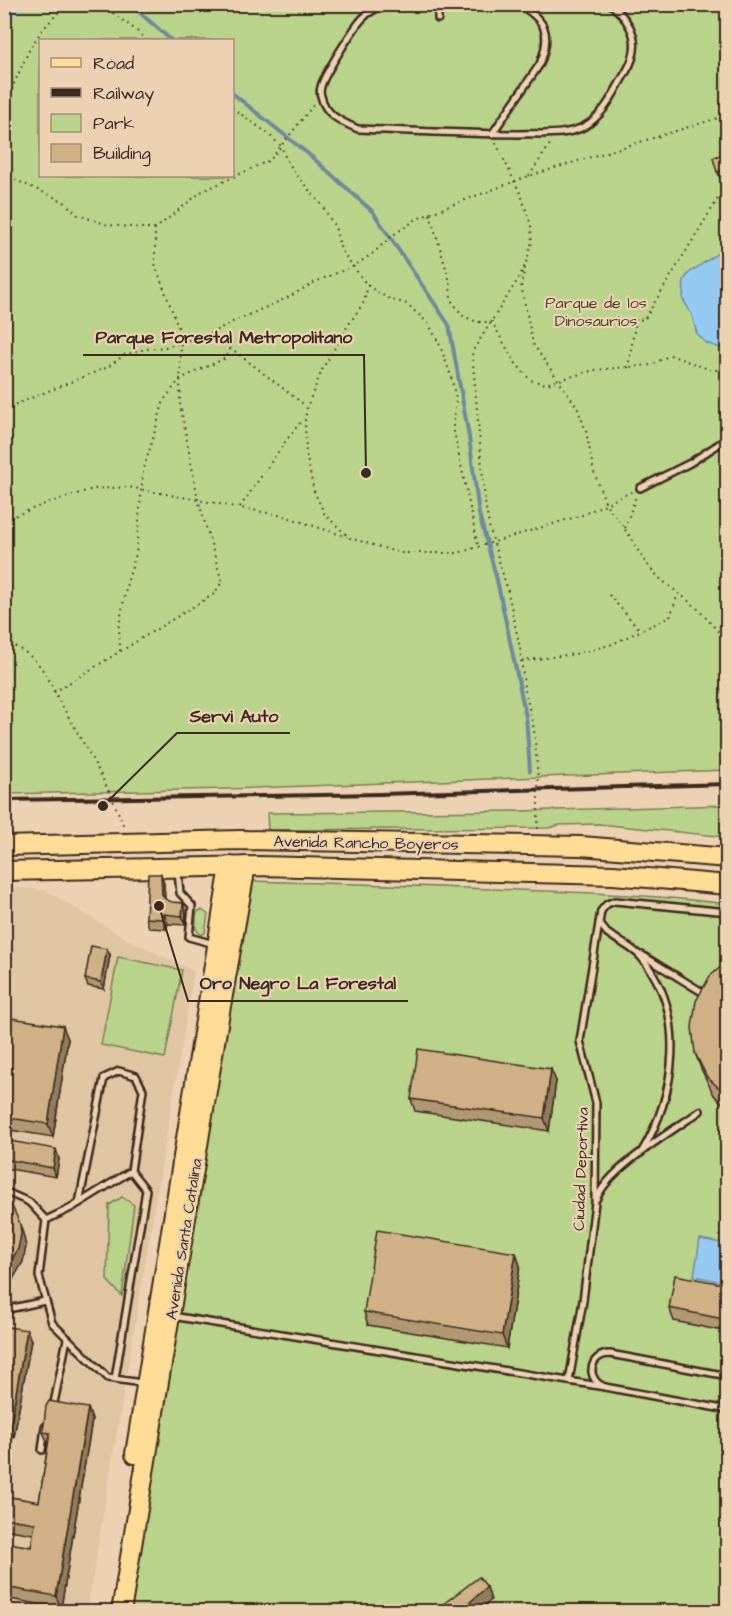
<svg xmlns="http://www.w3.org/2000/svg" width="732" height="1616" viewBox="0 0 732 1616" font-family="'Architects Daughter',sans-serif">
<rect width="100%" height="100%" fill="#ecd2b3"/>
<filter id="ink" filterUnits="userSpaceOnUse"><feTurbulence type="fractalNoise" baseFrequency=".0167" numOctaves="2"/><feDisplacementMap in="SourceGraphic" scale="12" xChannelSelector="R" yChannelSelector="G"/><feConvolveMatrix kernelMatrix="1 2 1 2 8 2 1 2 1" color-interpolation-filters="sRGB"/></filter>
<g filter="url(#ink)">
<polygon fill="#e0c5a2" points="4,887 45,890 127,939 194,971 87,1611 5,1611"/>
<g fill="#b9d38a" stroke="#7a7e54" stroke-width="1.5" fill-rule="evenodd">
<path d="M4 5H727V770L227 789 5 794ZM40 40H232V176H40Z"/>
<polygon points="727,805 727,837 599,824 560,825 548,828 268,830 267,813 520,811"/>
<path d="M248 881C338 883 428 886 518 890 588 893 658 895 727 904V1611L131 1612Z"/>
<polygon points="202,910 208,914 205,933 201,935 196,929 196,916 198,911"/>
<polygon points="118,957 182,970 165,1058 101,1045"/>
<polygon points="122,1197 134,1205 122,1296 107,1280 109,1205"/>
</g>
<g fill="#94c9f2" stroke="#70899d" stroke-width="1.5">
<polygon points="727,247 727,341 720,348 706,343 697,334 692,315 683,299 684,280 689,273"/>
<polygon points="700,1239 727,1244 727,1283 694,1276"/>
</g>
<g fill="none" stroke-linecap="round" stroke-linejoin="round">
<g stroke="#70899d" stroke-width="4">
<polyline points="130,4 171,40"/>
<polyline points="232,93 312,157 373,212 449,325 469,437 479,514 497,580 526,717 530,771"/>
</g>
<polyline stroke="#94c9f2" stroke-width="21" points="4,10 10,4"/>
<defs>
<g id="service">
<path d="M387 4C378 7 370 11 363 18 355 26 323 76 321 87 320 90 320 93 321 96 325 115 342 122 358 129 411 131 465 134 518 134 540 133 565 137 585 126 605 115 615 90 626 72 643 44 633 24 611 4"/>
<polyline points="438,19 438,4"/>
<path d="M492 134 540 64C552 33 546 20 518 4"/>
<polyline points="640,488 690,463 728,438"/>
<polyline points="178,872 180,893 192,906 189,937 214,944"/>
<polyline points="599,923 607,933 616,939"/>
<path d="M615 938C623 944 634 949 641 957 688 1013 676 1095 641 1153"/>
<polyline points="642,955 702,992"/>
<polyline points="4,1191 29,1202 46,1220"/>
<path d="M597 1198C609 1168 673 1131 700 1111"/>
<polyline points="79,1203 104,1078 119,1071 136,1076 143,1090 131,1171"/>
<polyline points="4,1310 45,1301"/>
<polyline points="172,1316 605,1387"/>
<path d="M728 1376 610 1354C589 1354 585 1380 605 1387L728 1410"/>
<polyline points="115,1379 146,1190 131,1171 71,1208 46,1220 39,1276 52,1323 108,1378 142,1383"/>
<polyline points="569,1381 583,1301 595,1202 596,1103 580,1041 601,911 607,904 615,901 728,912"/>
<polyline points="51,1408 54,1403 67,1339"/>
<polyline points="42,1450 45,1427"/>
</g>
<g id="primary">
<polyline points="135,1454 230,866"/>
<polyline points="121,1612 221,1006 246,866"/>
</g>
<g id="trunk">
<polyline points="4,846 240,840 581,846 728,858"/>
<polyline points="4,871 260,866 613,875 728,885"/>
</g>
</defs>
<use href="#service" stroke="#3b2a1e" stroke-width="10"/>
<use href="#primary" stroke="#3b2a1e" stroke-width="22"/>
<use href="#trunk" stroke="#3b2a1e" stroke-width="22"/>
<g stroke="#3b2a1e" stroke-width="2" stroke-dasharray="1.5 4.5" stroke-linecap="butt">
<polyline points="91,4 106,8 137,31 146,40"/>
<polyline points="4,106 30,48 43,29 66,4"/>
<polyline points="232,108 266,132 281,146 286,159 298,177 321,204 335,227 341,250 364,281 375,291 390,299 407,304 428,323 439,343 451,376 456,400 453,427 478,546"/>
<polyline points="496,143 521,195 531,225 532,242 526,263 519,278 472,352 485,502 489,526 508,592 520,648 524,686 534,729 538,778 538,830"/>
<polyline points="4,175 63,201 78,215 108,225 154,229"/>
<polyline points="529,176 551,143"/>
<polyline points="430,214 450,282 451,300 463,316 477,322 492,322 514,361 530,380 546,384 594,370 651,365 670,355 711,370 728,370"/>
<polyline points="525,268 521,285 533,344 577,407 586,431 594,472 606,504 629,535 643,559 658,577 696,607 728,642"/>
<polyline points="368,285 364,302 347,327 322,370 307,407 305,421 306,454 314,491 325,515 350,538 400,553 458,553 582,515 633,491"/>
<polyline points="211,333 306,406"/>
<polyline points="628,368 636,319 644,320 719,197 728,192"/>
<polyline points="4,409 108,367 124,355 145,349 166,347 211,333 230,323 287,298 315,282 354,266 372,254 393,235 417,219 441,209 529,176 728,115"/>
<polyline points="240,507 285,442 303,419"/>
<polyline points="4,520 50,502 93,489 128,487 284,516 347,537"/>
<polyline points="625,528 636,496"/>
<polyline points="609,595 641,631"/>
<path d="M4 641C17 647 29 653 38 664 48 675 54 692 61 704 84 744 108 784 124 827"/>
<polyline points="120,651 119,626 127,583 136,554 143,472 164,400 180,379 226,358 231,347"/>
<polyline points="522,661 575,654 610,645 670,617 678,594"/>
<polyline points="54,692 214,594 222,582 198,499 180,404 181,335 155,264 155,229 201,192 270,160 315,103"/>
</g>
<use href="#service" stroke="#ecd2b3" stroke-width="5"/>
<use href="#primary" stroke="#ffdd96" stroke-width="18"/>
<use href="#trunk" stroke="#ffdd96" stroke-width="18"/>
<polyline stroke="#3b2a1e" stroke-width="4" points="4,800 381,794 728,784"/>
</g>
<g fill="#b29872" stroke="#3b2a1e" stroke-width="1.5">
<polygon points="728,152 728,179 721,181 713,158"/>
<polygon points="161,874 164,884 165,899 186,913 185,925 168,924 166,929 149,928 146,918"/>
<polygon points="110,955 104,989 88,986 85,979"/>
<polygon points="728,961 728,1109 714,1095 702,1071 695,1053"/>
<polygon points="68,1039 53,1137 4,1129 4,1061"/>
<polygon points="556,1081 549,1131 415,1111 411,1099"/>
<polygon points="4,1140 59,1159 56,1177 4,1168"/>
<polygon points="516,1253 520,1266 507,1348 368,1325 364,1312"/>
<polygon points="728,1285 728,1332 674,1321 669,1308"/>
<polygon points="31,1340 14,1437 4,1435 4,1347"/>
<polygon points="88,1408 92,1420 61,1608 4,1598 4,1538 12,1544 31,1547 33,1534 4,1529 4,1496 39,1502 48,1444 43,1432"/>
</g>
<g fill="#917c5d" stroke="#3b2a1e" stroke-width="1.5">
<polygon points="161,874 164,884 165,904 162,894"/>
<polygon points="183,903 186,913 185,925 182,916"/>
<polygon points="164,914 168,924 166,929 163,919"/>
<polygon points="107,949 110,955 104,989 101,982"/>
<polygon points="63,1026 68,1039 53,1137 48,1124"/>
<polygon points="551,1069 556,1081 549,1131 544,1118"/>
<polygon points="56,1149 59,1159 56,1177 53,1168"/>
<polygon points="20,1224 24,1237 26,1247 23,1262 12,1281 4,1288 4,1271"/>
<polygon points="516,1253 520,1266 507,1348 502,1335"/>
<polygon points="27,1330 31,1340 14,1437 10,1427"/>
<polygon points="88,1408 92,1420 61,1608 56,1596"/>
<polygon points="487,1587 491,1600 478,1611 460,1611"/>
</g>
<g fill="#cfb185" stroke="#3b2a1e" stroke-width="1.5">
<polygon points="728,152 728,168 717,172 713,158"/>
<polygon points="148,874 161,874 162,894 165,899 172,902 183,903 182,916 164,914 163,919 146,918"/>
<polygon points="91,946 107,949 101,982 85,979"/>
<polygon points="728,961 728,1096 707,1077 695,1053 692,1027 696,1001 710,976"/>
<polygon points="11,1018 63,1026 48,1124 4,1117 4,1061"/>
<polygon points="418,1049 551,1069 544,1118 411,1099"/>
<polygon points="4,1140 56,1149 53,1168 4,1159"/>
<polygon points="4,1195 13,1208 20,1224 21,1234 18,1249 7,1268 4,1271"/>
<polygon points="377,1230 516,1253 502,1335 364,1312"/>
<polygon points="675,1275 728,1285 728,1320 669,1308"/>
<polygon points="8,1327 27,1330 10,1427 4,1426 4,1347"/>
<polygon points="49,1401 88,1408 56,1596 4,1587 4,1538 10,1540 10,1543 31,1547 35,1523 4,1518 4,1496 39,1502 50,1433 43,1432 46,1406"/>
<polygon points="479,1577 487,1587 460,1611 434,1611"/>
</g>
</g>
<g text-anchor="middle" stroke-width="4.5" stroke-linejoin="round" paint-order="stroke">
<g font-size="16" fill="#4e432e" stroke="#ecd2b3">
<text x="596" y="308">Parque de los<tspan x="596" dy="18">Dinosaurios</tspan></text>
</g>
<g font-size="16" fill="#3b2a1e" stroke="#ecd2b3">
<text transform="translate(366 842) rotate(1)" y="6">Avenida Rancho Boyeros</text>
<text transform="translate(580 1169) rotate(-88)" y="6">Ciudad Deportiva</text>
<text transform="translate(183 1239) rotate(-81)" y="6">Avenida Santa Catalina</text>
</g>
</g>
<path fill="none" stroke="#3b2a1e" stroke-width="2" d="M366 473L364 355H83M103 806L177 733H290M159 906L188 1001H408"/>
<g fill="#3b2a1e" stroke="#ecd2b3" stroke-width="2">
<circle cx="366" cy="473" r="6"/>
<circle cx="103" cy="806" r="6"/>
<circle cx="159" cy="906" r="6"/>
</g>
<g font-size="18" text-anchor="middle" font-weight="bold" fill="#3b2a1e" stroke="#ecd2b3" stroke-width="4.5" stroke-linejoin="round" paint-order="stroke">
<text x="224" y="343">Parque Forestal Metropolitano</text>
<text x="234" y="722">Servi Auto</text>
<text x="298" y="989">Oro Negro La Forestal</text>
</g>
<rect width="732" height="1616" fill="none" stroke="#ecd2b3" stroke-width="24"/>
<rect x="12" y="12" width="708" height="1592" fill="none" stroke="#3b2a1e" stroke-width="2" filter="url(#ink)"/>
<rect x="39" y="39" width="195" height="138" fill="#ecd2b3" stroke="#a58f77" stroke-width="1.5"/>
<rect x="51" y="58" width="30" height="9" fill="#ffdd96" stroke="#a58f77" stroke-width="1.5"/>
<text x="93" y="69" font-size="18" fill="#3b2a1e">Road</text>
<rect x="51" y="88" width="30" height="9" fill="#3b2a1e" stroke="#a58f77" stroke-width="1.5"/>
<text x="93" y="99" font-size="18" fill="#3b2a1e">Railway</text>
<rect x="51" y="114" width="30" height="18" fill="#b9d38a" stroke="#a58f77" stroke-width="1.5"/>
<text x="93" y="129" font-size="18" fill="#3b2a1e">Park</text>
<rect x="51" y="144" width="30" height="18" fill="#cfb185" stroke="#a58f77" stroke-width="1.5"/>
<text x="93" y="159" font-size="18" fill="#3b2a1e">Building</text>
</svg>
